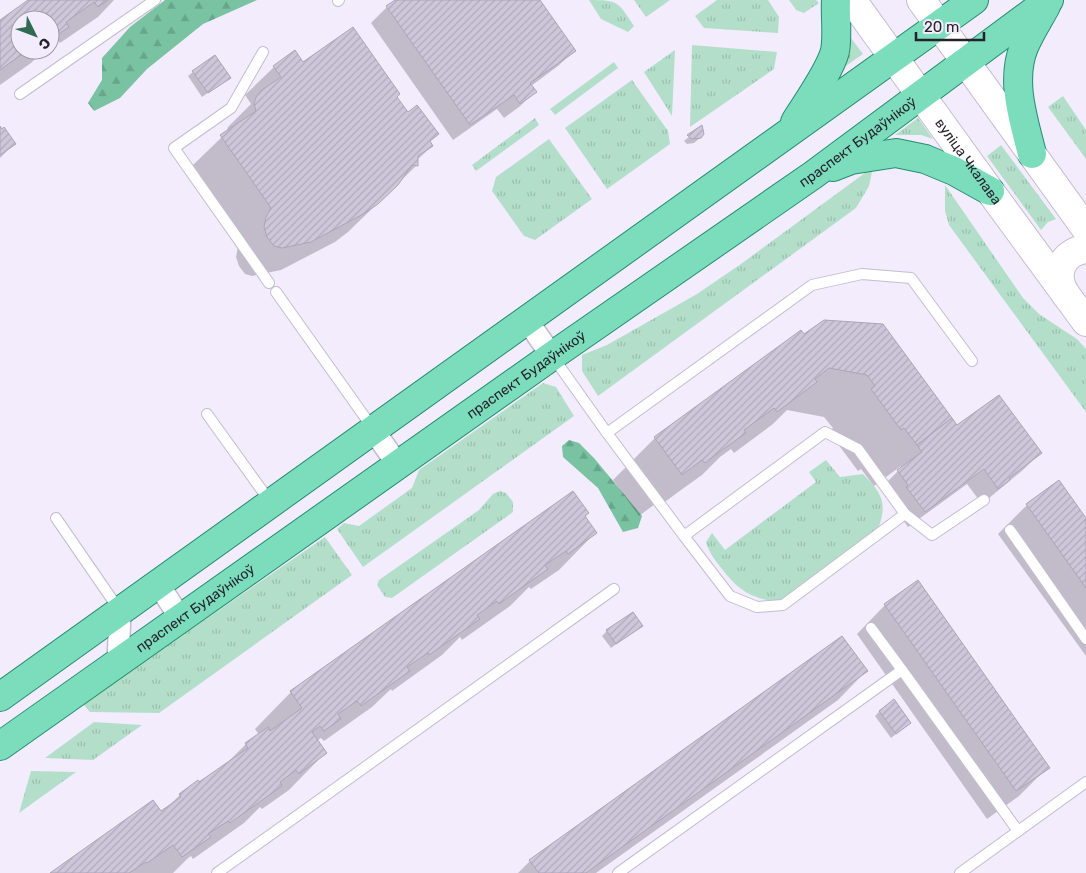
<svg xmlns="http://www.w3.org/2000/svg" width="1086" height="873" viewBox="0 0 1086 873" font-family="Rubik,sans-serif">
<defs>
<pattern id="grass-tufts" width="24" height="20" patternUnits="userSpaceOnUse" patternTransform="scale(1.25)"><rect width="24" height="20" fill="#b3dfca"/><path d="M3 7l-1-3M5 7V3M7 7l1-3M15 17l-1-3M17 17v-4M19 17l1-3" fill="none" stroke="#9abfae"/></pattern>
<pattern id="forest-firs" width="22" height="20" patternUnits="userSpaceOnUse" patternTransform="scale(1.25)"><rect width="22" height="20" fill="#79c2a2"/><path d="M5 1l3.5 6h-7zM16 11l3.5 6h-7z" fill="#68a68c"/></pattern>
<pattern id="building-hatch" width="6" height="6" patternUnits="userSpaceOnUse" patternTransform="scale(1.25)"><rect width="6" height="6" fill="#cec6da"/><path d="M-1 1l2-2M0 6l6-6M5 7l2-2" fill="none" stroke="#b1aabb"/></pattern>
</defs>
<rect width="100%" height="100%" fill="#f3ecfd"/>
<g fill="url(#grass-tufts)">
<path d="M589 0C619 0 618 2 634 26L628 32 601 19Z"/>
<polygon points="634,0 670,0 646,17"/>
<polygon points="717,0 768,0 779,17 778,33 704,28 695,16"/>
<polygon points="789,0 816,0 819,3 804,13 796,10"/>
<polygon points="845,30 863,54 837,72"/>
<polygon points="692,45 777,52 774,69 690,127"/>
<polygon points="675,50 672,116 644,72"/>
<polygon points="614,62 618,68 555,115 550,109"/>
<polygon points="632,80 668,131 670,144 607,189 565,128"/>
<polygon points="1063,96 1086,130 1086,159 1048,107"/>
<polygon points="535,118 539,125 476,171 472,165"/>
<polygon points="918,118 933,139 921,135 895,135"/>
<polygon points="549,139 592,199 535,240 524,236 492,191 496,177"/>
<polygon points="1001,145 1056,219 1048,222 1041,230 987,156"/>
<polygon points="873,167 869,186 856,208 598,396 582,371 582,355 607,345 697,294 741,264"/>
<polygon points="945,185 1023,298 1039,314 1077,339 1086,349 1086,412 949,225 945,211"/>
<polygon points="543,383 556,387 574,416 363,567 337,529 344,523 359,526 412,488 419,470"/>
<path d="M826 460 840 477 863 474C882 493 888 503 878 529L778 602C751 598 739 591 722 569 715 560 709 553 706 542L712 533 725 550 816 482 809 472Z"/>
<polygon points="500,491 506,493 513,502 513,512 392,598 385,597 377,585 379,580 479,510 493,494"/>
<polygon points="325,537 352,575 159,713 90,712 83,704"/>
<polygon points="94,722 142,725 93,760 45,758"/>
<polygon points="31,771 76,772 19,813"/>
</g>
<g fill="url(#forest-firs)">
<polygon points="165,0 257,0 203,24 147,69 120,98 94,111 88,103 102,80 102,58 130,27"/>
<polygon points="569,440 579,443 594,458 642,516 638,528 623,532 598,488 563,457 562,446"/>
</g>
<g fill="#0003">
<polygon points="30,0 114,0 98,17 60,43 56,37 50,44 50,20 20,20 20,50 44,50 31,63 0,85 0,21"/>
<polygon points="397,0 538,0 574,51 558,66 531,86 535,92 519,107 504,118 497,109 453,140 371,23 387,7"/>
<polygon points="303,63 395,97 408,114 437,134 429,142 432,146 417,160 417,165 348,232 335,242 281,270 252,276 245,274 239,266 236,257 238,246 243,238 193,165 226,133 228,127 251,104 245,95 274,67"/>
<polygon points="193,72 224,82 202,97 188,76"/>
<polygon points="701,127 700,138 694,143 687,144 684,141"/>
<polygon points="0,128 14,144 0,158"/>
<polygon points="804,336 957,427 1040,453 1024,469 982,504 967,484 908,527 891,503 893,502 882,487 902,467 901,466 874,486 861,469 858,471 829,432 833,428 824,417 787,410 773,424 734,453 731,449 720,457 702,475 681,490 662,504 659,501 639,516 613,480 655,438"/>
<polygon points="1059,482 1086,520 1086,656 998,534 1027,505"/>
<polygon points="584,517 595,533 559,570 531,589 529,587 510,606 462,640 460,637 442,655 392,691 391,689 372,707 324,741 321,738 317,741 325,753 289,790 262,809 260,807 244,823 193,859 191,856 187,859 173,873 53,873 161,813 180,795 199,784 223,767 246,744 259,735 255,729 291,692"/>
<polygon points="885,605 1048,767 1019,796 987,819 857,634"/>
<polygon points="641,626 611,648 602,636 607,631"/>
<polygon points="866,671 838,700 596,873 518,873 530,861"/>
<polygon points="880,711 910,723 891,738 875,716"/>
</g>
<g fill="url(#building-hatch)" stroke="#aca5b9">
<polygon points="28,0 108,0 98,7 94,2 66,22 69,27 50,40 50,20 20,20 20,50 36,50 30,54 28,50 0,70 0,20"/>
<polygon points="395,0 540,0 576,51 530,83 537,92 520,104 514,95 470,125 386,6"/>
<polygon points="353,27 400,94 397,97 408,112 417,105 439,134 430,141 433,146 418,156 418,166 412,165 398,185 378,204 365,213 311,242 282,248 274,246 267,237 264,227 266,217 271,208 220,135 256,111 254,104 256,97 262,90 281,77 273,66 295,50 303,62"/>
<polygon points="215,55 231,78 208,93 192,71"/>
<polygon points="702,125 704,134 701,138 692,139 687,135"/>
<polygon points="0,126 2,129 4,127 16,144 0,155"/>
<polygon points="824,320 883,324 952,418 917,445 904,428 901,430 871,389 875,386 867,375 829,368 815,379 817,382 777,412 774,408 744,430 746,433 725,448 705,463 702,460 682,475 654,437 801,330 804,334"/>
<polygon points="999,395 1042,453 1009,478 1010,480 998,489 984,469 925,512 906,487 908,485 897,470 922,452 917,445 952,418 957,425"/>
<polygon points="1059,480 1086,518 1086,588 1026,504"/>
<polygon points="573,491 589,513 585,516 597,533 568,554 566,551 545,565 548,569 499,604 497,601 477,615 480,619 429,655 428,653 407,667 410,671 361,706 357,701 338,714 341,719 324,731 320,726 312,732 327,753 299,774 296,770 280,782 282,786 230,823 228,821 208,834 211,837 182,857 173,845 147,863 146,862 129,873 50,873 153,800 161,811 181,797 179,794 198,780 199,782 248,748 245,743 268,727 270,731 302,708 290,691"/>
<polygon points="918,580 1050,768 1016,791 884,604"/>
<polygon points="633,612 643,626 616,644 606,630"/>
<polygon points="842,636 868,671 586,873 539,873 529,860"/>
<polygon points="894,699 911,723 896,734 879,711"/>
</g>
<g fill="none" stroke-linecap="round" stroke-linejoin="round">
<defs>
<g id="lane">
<polyline points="338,1 339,0"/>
<polyline points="263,52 231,108 174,148 269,283"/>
<polyline points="20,94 155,0"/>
<polyline points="276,292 374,430"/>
<polyline points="553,357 607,433 684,536"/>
<polyline points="207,414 271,503"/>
<polygon points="825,432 858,449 905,514 783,605 757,607 730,596 684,536"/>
<polyline points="607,433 812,285 862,274 911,278 972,361"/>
<polyline points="905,514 932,535 984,500"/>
<polyline points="56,518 120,611"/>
<polyline points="1010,530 1086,639"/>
<polyline points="871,628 902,670"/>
<polyline points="217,873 614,589"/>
<polyline points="618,873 902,670 1018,831"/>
<polyline points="960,873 1086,782"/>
</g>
<g id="street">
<polyline points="528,322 552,356"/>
<polyline points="374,431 398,465"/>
<polyline points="158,584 181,619"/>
<polyline points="118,664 120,611"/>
</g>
<g id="secondary">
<path id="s1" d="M852 0 990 191 1086 322"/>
<polyline points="921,0 1086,229"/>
<path d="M1066 295C1053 275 1061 252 1086 249"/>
</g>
<g id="primary">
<path d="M795 122C806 104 830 71 835 51 838 34 835 17 836 0"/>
<path d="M1032 154C1024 121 1010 81 1024 47 1030 33 1039 19 1046 6"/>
<polyline points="833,167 851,160 896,153 925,159 954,171 990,191"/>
<path d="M0 697C325 466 650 234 974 0"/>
<path id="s2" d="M0 746 552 356 813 175 1049 0"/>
</g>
</defs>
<use href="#lane" stroke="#c4bcd0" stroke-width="12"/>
<use href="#street" stroke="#c4bcd0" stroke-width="24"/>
<use href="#secondary" stroke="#c4bcd0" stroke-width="30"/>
<use href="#primary" stroke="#248d6d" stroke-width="30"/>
<use href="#lane" stroke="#fff" stroke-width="10"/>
<use href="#street" stroke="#fff" stroke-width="21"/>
<use href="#secondary" stroke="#fff" stroke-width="28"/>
<use href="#primary" stroke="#7cddbd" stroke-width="28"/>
</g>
<g text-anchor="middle" stroke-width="5" stroke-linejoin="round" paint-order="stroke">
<g font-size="14" fill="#252229" stroke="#f3ecfd">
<text dy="5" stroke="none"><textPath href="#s2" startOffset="1049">праспект Будаўнікоў</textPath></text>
<text dy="5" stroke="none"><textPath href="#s1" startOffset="199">вуліца Чкалава</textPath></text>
<text dy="5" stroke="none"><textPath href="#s2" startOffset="644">праспект Будаўнікоў</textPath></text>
<text dy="5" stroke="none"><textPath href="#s2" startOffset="239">праспект Будаўнікоў</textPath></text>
</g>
</g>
<g transform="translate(35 35) rotate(132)"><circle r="24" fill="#f3ecfd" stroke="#a19ba8"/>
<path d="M0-4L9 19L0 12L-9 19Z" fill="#316a52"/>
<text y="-8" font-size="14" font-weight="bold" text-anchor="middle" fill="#252229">С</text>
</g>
<path d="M916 32v8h68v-8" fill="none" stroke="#252229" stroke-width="2.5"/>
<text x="924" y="32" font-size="15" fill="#252229" stroke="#f3ecfd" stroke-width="4" paint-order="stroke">20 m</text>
</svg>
